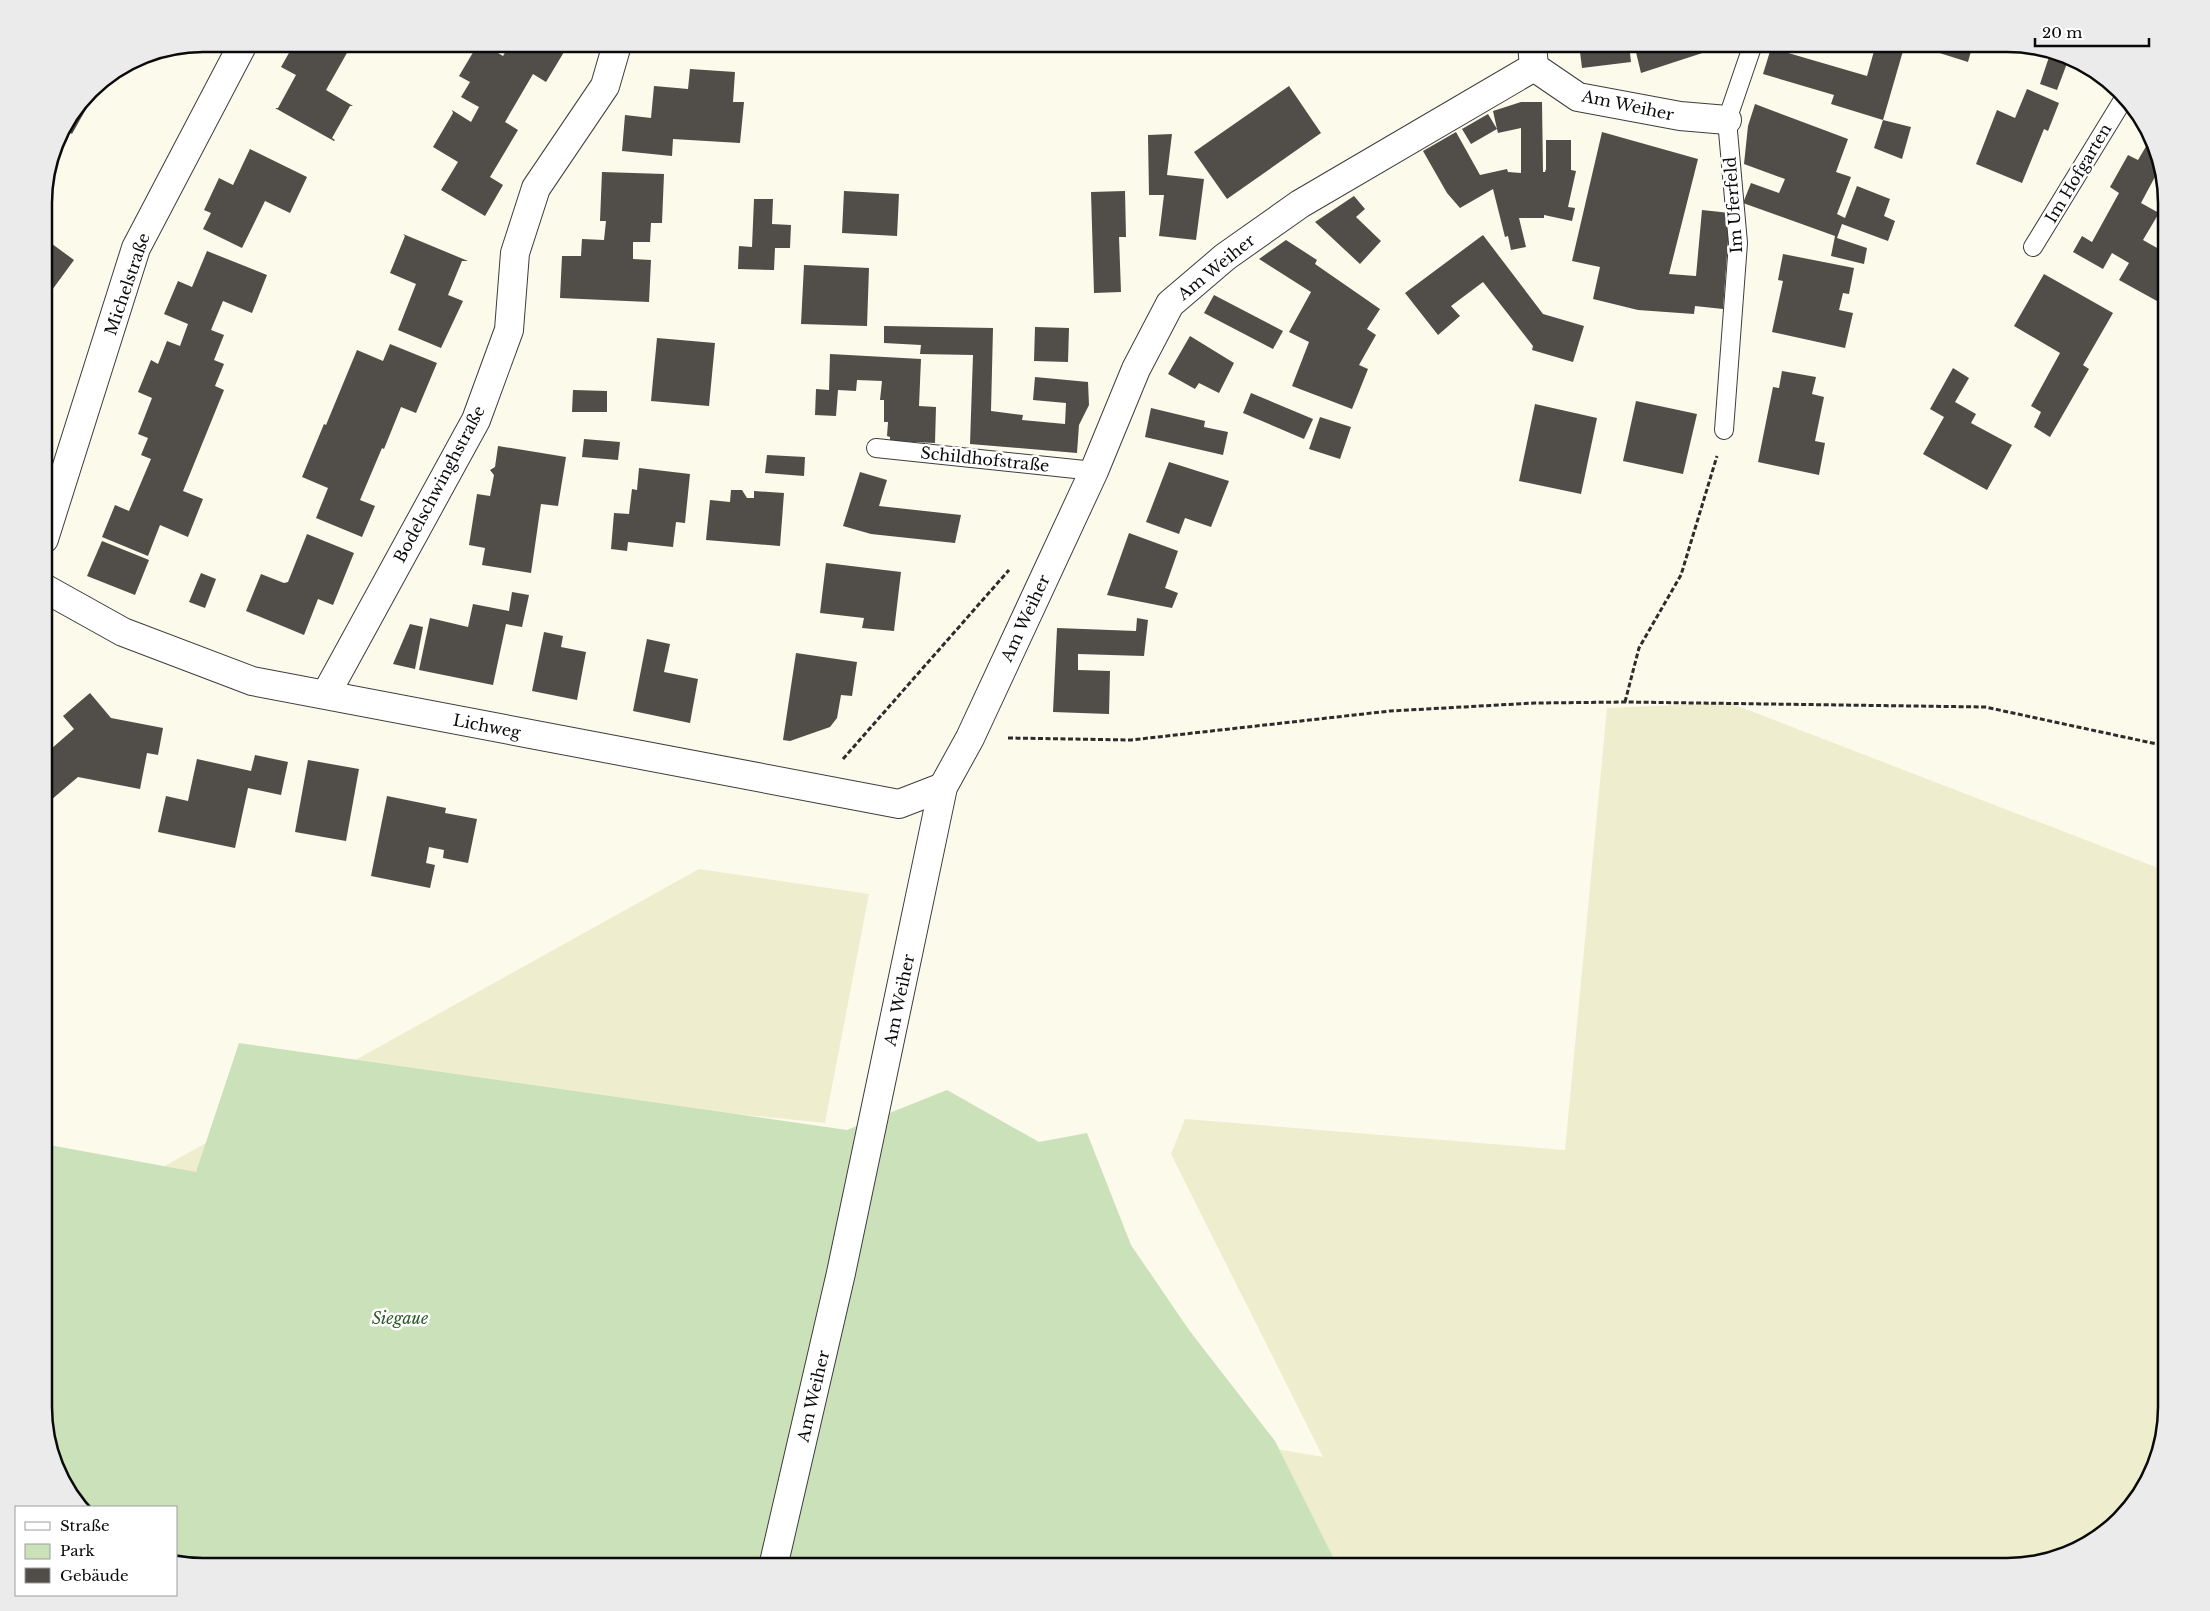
<svg xmlns="http://www.w3.org/2000/svg" width="2210" height="1611" viewBox="0 0 2210 1611" font-family="'Libre Baskerville',serif">
<rect width="100%" height="100%" fill="#fcfaeb"/>
<g fill="#eeeece">
<polygon points="1730,703 2166,871 2166,1408 2158,1459 2133,1505 2078,1551 2007,1567 931,1567 970,1396 1323,1457 1171,1154 1185,1119 1565,1150 1607,708"/>
<polygon points="699,869 869,894 825,1123 571,1097 203,1567 176,1563 176,1507 82,1507 65,1487 44,1418 44,1233"/>
</g>
<polygon fill="#cbe1ba" points="239,1043 847,1130 947,1090 1039,1142 1087,1133 1131,1245 1189,1330 1275,1441 1338,1567 203,1567 176,1563 176,1507 82,1507 65,1487 44,1418 44,1144 196,1172"/>
<g fill="#514d48">
<polygon points="294,44 352,44 326,90 353,106 350,106 332,138 335,140 334,141 275,108 278,108 296,75 281,67"/>
<polygon points="478,44 483,44 503,56 510,44 550,44 564,52 546,82 533,74 505,122 518,130 490,177 503,185 485,216 441,190 458,162 433,147 453,113 452,110 471,122 479,107 461,97 470,82 459,76"/>
<polygon points="1579,44 1629,44 1631,62 1582,68"/>
<polygon points="1634,44 1730,44 1641,73"/>
<polygon points="1876,44 1905,44 1883,120 1911,127 1902,159 1874,148 1883,120 1831,104 1834,95 1763,74 1771,48 1867,76"/>
<polygon points="1911,44 1973,44 1968,62"/>
<polygon points="2051,51 2069,58 2057,90 2040,84"/>
<polygon points="690,69 735,72 733,102 744,102 740,143 673,139 672,156 622,151 625,115 651,118 654,86 688,89"/>
<polygon points="1289,86 1321,133 1227,199 1194,152"/>
<polygon points="2027,89 2059,103 2048,131 2044,129 2022,183 1976,164 1997,110 2015,118"/>
<polygon points="85,99 90,102 72,134 64,130"/>
<polygon points="1521,102 1542,102 1543,172 1545,172 1546,169 1546,140 1571,140 1571,170 1576,171 1568,207 1575,208 1572,221 1544,215 1544,218 1519,218 1526,247 1511,250 1508,236 1505,237 1493,189 1460,208 1447,193 1423,151 1456,132 1480,175 1507,169 1508,172 1521,173 1521,128 1498,133 1497,129 1471,144 1462,129 1488,114 1497,129 1493,111"/>
<polygon points="1755,104 1848,139 1836,172 1851,177 1837,214 1845,218 1857,186 1890,199 1884,216 1895,221 1888,241 1842,224 1837,238 1867,248 1864,264 1831,256 1835,236 1743,203 1751,183 1779,193 1785,179 1744,164 1748,126"/>
<polygon points="1602,132 1698,159 1669,274 1696,276 1702,210 1730,213 1723,309 1695,306 1694,314 1638,310 1593,299 1600,267 1572,261"/>
<polygon points="1172,134 1167,175 1204,179 1196,240 1159,236 1164,195 1149,195 1148,135"/>
<polygon points="2151,138 2160,175 2157,173 2141,203 2159,213 2143,240 2166,253 2166,306 2119,280 2129,263 2112,253 2103,269 2073,252 2082,236 2092,242 2119,193 2110,187 2128,155 2138,160"/>
<polygon points="250,149 307,177 290,213 265,201 242,248 203,229 211,213 204,210 219,178 233,185"/>
<polygon points="602,172 664,174 662,223 651,223 650,242 633,242 633,259 651,260 649,302 560,298 562,256 581,256 582,239 604,240 606,221 600,221"/>
<polygon points="844,191 899,194 897,236 842,233"/>
<polygon points="1125,191 1126,237 1119,237 1121,292 1094,293 1091,192"/>
<polygon points="1354,196 1365,209 1356,217 1381,241 1360,264 1315,222"/>
<polygon points="754,199 773,199 772,224 791,225 790,248 775,248 774,270 738,269 739,246 752,247"/>
<polygon points="403,234 468,261 462,261 448,295 463,301 441,348 398,330 416,284 390,273 405,236"/>
<polygon points="1483,235 1543,314 1584,326 1573,362 1532,350 1533,346 1483,282 1451,306 1460,316 1438,335 1405,293"/>
<polygon points="44,238 74,260 44,301"/>
<polygon points="1286,240 1317,260 1315,264 1380,309 1367,329 1376,335 1359,365 1368,369 1352,409 1292,386 1309,342 1289,332 1311,292 1259,259"/>
<polygon points="207,251 267,275 252,313 223,301 211,330 224,335 214,360 224,364 215,386 224,390 183,491 203,499 188,537 160,525 148,556 102,537 115,505 129,511 151,459 141,455 148,438 138,434 152,398 138,392 151,360 158,364 167,341 180,346 188,324 164,314 178,281 192,287"/>
<polygon points="1783,254 1854,268 1849,294 1843,293 1839,310 1853,313 1845,348 1772,332 1783,281 1778,280"/>
<polygon points="804,265 869,268 867,326 801,324"/>
<polygon points="2044,274 2113,313 2083,365 2089,369 2050,437 2034,427 2041,412 2031,406 2060,353 2014,326"/>
<polygon points="1214,295 1283,331 1273,349 1204,313"/>
<polygon points="884,326 993,328 991,411 1023,415 1022,420 1065,424 1066,403 1033,400 1035,377 1088,382 1089,405 1079,425 1077,453 970,444 973,355 920,354 921,345 884,343"/>
<polygon points="1035,327 1069,328 1068,362 1034,361"/>
<polygon points="1190,336 1234,363 1219,393 1199,383 1195,389 1168,374"/>
<polygon points="657,338 715,343 709,406 651,401"/>
<polygon points="390,344 437,363 416,413 401,407 384,449 382,448 360,500 375,506 362,537 316,518 328,488 302,477 324,424 326,425 357,350 383,361"/>
<polygon points="830,354 921,359 919,406 936,407 935,443 890,441 890,437 887,436 888,422 884,422 884,400 880,400 882,381 857,380 856,391 838,390 836,416 815,415 816,389 829,390"/>
<polygon points="1953,368 1969,378 1955,402 1976,414 1971,423 2012,445 1987,490 1923,454 1944,417 1930,409"/>
<polygon points="1782,371 1816,377 1812,394 1824,397 1815,441 1825,443 1819,475 1758,462 1773,387 1779,388"/>
<polygon points="573,390 607,391 607,412 572,412"/>
<polygon points="1251,393 1313,419 1304,439 1243,413"/>
<polygon points="1636,401 1697,414 1683,474 1623,461"/>
<polygon points="1535,404 1597,418 1581,494 1519,481"/>
<polygon points="1151,408 1205,421 1204,427 1228,432 1223,455 1145,437"/>
<polygon points="1320,417 1351,427 1340,459 1309,449"/>
<polygon points="584,439 620,442 618,460 582,457"/>
<polygon points="498,446 566,457 558,506 541,504 531,573 482,565 485,548 469,545 477,494 490,496 494,475 490,470 495,467"/>
<polygon points="767,455 805,457 804,476 765,473"/>
<polygon points="1169,462 1229,481 1211,527 1185,518 1179,534 1146,522"/>
<polygon points="639,468 690,474 685,523 676,522 673,547 628,542 627,551 611,549 614,513 629,514 632,489 637,490"/>
<polygon points="860,472 887,480 879,506 961,515 955,543 871,534 843,526"/>
<polygon points="731,490 742,490 747,498 754,498 754,491 784,493 780,546 706,540 710,500 730,502"/>
<polygon points="1129,533 1178,551 1165,588 1178,593 1172,608 1107,595"/>
<polygon points="307,534 354,553 333,605 318,599 304,635 246,611 261,574 284,583 288,582"/>
<polygon points="102,541 149,560 135,595 87,576"/>
<polygon points="826,563 901,572 894,631 862,628 864,618 820,613"/>
<polygon points="201,573 216,579 205,608 189,602"/>
<polygon points="512,592 529,595 522,627 506,624 493,685 419,670 430,618 468,627 473,604 509,611"/>
<polygon points="1137,618 1148,620 1144,656 1078,654 1078,670 1110,671 1109,714 1053,712 1057,628 1136,631"/>
<polygon points="410,624 423,627 415,669 393,664"/>
<polygon points="544,632 563,636 561,647 586,652 577,700 532,691"/>
<polygon points="647,639 670,644 664,672 698,679 690,723 633,711"/>
<polygon points="796,653 857,662 852,696 841,695 837,718 830,727 790,741 783,740"/>
<polygon points="90,693 111,718 163,728 158,755 147,753 140,789 78,777 44,806 44,755 74,729 63,716"/>
<polygon points="255,755 288,762 281,795 248,788 235,848 158,832 166,796 188,801 197,759 251,771"/>
<polygon points="308,760 359,769 346,841 295,832"/>
<polygon points="387,796 446,808 445,813 477,819 468,863 443,858 444,850 429,847 426,863 435,865 430,888 371,876"/>
</g>
<g fill="none" stroke-linecap="round" stroke-linejoin="round">
<defs>
<g id="lane">
<polyline points="2033,247 2123,100"/>
<polyline points="1724,430 1738,243 1727,120 1753,44"/>
<polyline points="876,448 1094,471"/>
</g>
<g id="street">
<polyline points="1532,44 1534,67"/>
<polyline points="1534,67 1578,97 1680,116 1727,120"/>
<polyline points="44,539 136,248 243,44"/>
<polyline points="44,588 123,632 252,681 899,804 943,787"/>
<polyline points="326,694 476,420 509,330 515,253 536,188 605,86 616,48"/>
<polyline points="773,1567 841,1273 943,787 970,738 1094,471 1136,369 1170,304 1225,257 1300,204 1534,67"/>
</g>
</defs>
<use href="#lane" stroke="#3d3d3d" stroke-width="20"/>
<use href="#street" stroke="#3d3d3d" stroke-width="30"/>
<g stroke="#2c2c2c" stroke-width="3" stroke-dasharray="5 2.5" stroke-linecap="butt">
<polyline points="1625,702 1639,648 1681,575 1717,456"/>
<polyline points="1008,738 1131,740 1390,711 1535,703 1625,702 1985,707 2166,746"/>
<polyline points="843,759 1009,570"/>
</g>
<use href="#lane" stroke="#fff" stroke-width="18"/>
<use href="#street" stroke="#fff" stroke-width="28"/>
</g>
<g text-anchor="middle" stroke-width="5" stroke-linejoin="round" paint-order="stroke">
<g font-size="16" fill="#0a0a0a" stroke="#fff">
<text transform="translate(1628 105) rotate(12)" y="6">Am Weiher</text>
<text transform="translate(2078 173) rotate(-59)" y="6">Im Hofgarten</text>
<text transform="translate(1733 205) rotate(-94)" y="6">Im Uferfeld</text>
<text transform="translate(1216 267) rotate(-39)" y="6">Am Weiher</text>
<text transform="translate(127 284) rotate(-71)" y="6">Michelstraße</text>
<text transform="translate(985 459) rotate(6)" y="6">Schildhofstraße</text>
<text transform="translate(439 484) rotate(-62)" y="6">Bodelschwinghstraße</text>
<text transform="translate(1025 618) rotate(-65)" y="6">Am Weiher</text>
<text transform="translate(487 726) rotate(11)" y="6">Lichweg</text>
<text transform="translate(899 1000) rotate(-78)" y="6">Am Weiher</text>
<text transform="translate(813 1396) rotate(-77)" y="6">Am Weiher</text>
</g>
<g font-size="16" font-style="italic" fill="#2b5825" stroke="#fff">
<text x="400" y="1324">Siegaue</text>
</g>
</g>
<path d="M0 0H2210V1611H0ZM203 52H2007A151 151 0 0 1 2158 203V1407A151 151 0 0 1 2007 1558H203A151 151 0 0 1 52 1407V203A151 151 0 0 1 203 52Z" fill="#ebebeb" fill-rule="evenodd"/>
<path fill="none" stroke="#0a0a0a" stroke-width="2.5" d="M203 52H2007A151 151 0 0 1 2158 203V1407A151 151 0 0 1 2007 1558H203A151 151 0 0 1 52 1407V203A151 151 0 0 1 203 52Z"/>
<rect x="15" y="1506" width="162" height="90" fill="#ffffff" stroke="#9d9d9d"/>
<rect x="25" y="1522" width="25" height="8" fill="#ffffff" stroke="#9d9d9d"/>
<text x="60" y="1531" font-size="15" fill="#0a0a0a">Straße</text>
<rect x="25" y="1544" width="25" height="15" fill="#cbe1ba" stroke="#9d9d9d"/>
<text x="60" y="1556" font-size="15" fill="#0a0a0a">Park</text>
<rect x="25" y="1568" width="25" height="15" fill="#514d48" stroke="#9d9d9d"/>
<text x="60" y="1581" font-size="15" fill="#0a0a0a">Gebäude</text>
<path d="M2035 38v8h114v-8" fill="none" stroke="#0a0a0a" stroke-width="2.5"/>
<text x="2042" y="38" font-size="15" fill="#0a0a0a" stroke="#ffffff" stroke-width="4" paint-order="stroke">20 m</text>
</svg>
